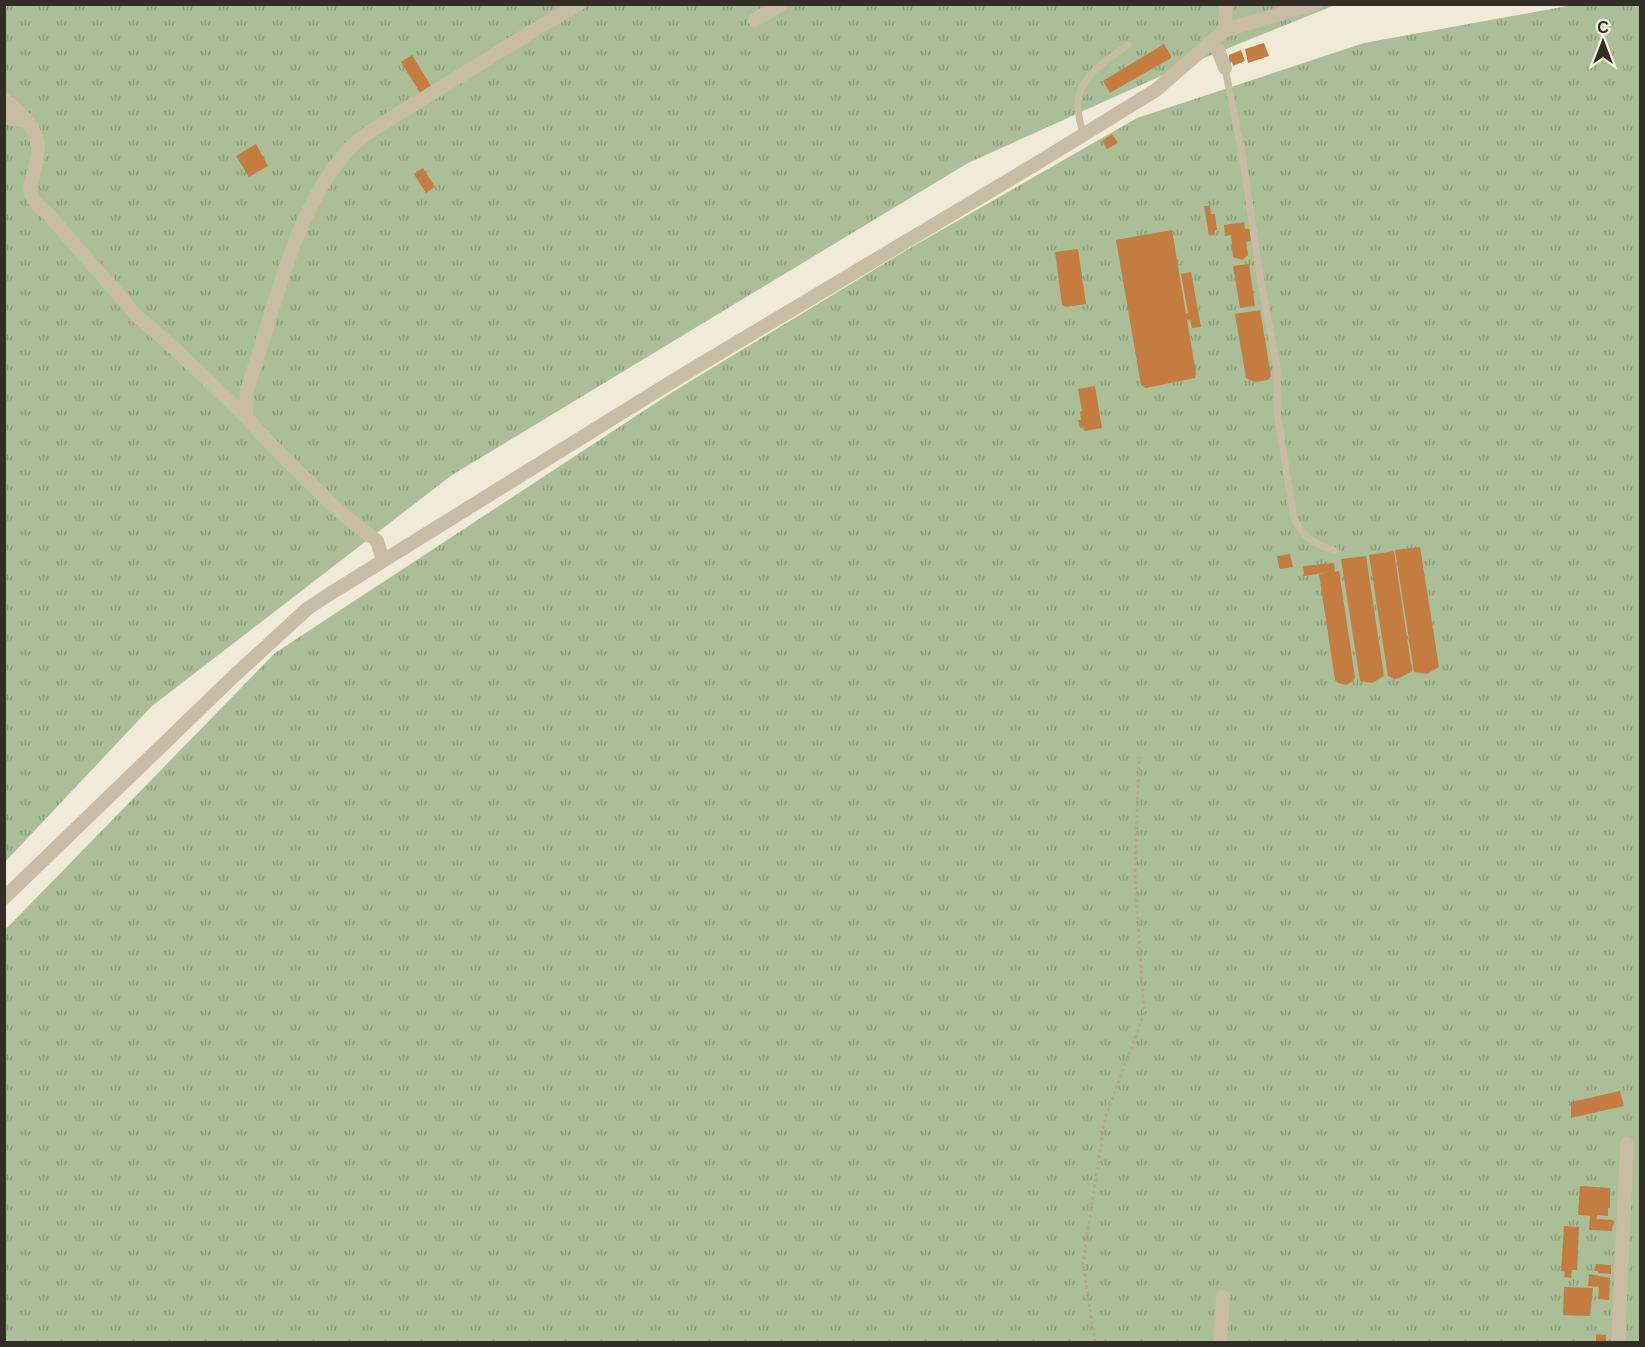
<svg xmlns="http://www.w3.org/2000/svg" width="1645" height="1347" viewBox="0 0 1645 1347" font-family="Barlow,sans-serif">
<defs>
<pattern id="grass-tufts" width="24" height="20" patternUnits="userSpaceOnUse" patternTransform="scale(1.5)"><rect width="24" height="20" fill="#aabf98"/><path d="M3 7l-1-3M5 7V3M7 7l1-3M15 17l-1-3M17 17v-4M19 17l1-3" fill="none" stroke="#8b9c7c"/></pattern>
</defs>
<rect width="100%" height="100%" fill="#f1ead8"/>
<g fill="url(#grass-tufts)">
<polygon points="5,5 1335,5 1172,71 968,163 452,475 152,706 5,862"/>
<polygon points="1573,5 1640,5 1640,1342 5,1342 4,931 275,653 671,393 910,248 1137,118 1364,43"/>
</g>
<g fill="#c57c41">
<polygon points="1264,43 1269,56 1248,63 1245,49"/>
<polygon points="1164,44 1171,56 1171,58 1110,93 1103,81"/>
<polygon points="1241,50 1245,61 1233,66 1232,62 1229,63 1229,55"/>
<polygon points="412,55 433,89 422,96 401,62"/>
<polygon points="1112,134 1118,143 1107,149 1102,141"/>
<polygon points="256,144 268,166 249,177 236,156"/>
<polygon points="423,168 435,187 426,193 414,174"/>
<polygon points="1204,206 1210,206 1211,214 1215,214 1217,230 1215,230 1215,234 1209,235"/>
<polygon points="1244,222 1245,229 1249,229 1251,241 1246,242 1248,255 1242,260 1233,257 1231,235 1225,236 1224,225"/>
<polygon points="1172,230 1186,314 1188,313 1181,274 1191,272 1201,327 1192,328 1190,319 1187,320 1196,373 1195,378 1146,388 1141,385 1116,240"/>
<polygon points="1078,249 1086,304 1066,307 1062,305 1055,252"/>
<polygon points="1249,264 1255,306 1240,308 1233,266"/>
<polygon points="1260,310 1271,376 1268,380 1255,382 1246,378 1235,314"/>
<polygon points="1095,386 1102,428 1085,431 1085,427 1080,428 1078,420 1081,420 1080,412 1082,411 1078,389"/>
<polygon points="1420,547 1439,667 1427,674 1414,672 1395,550"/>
<polygon points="1394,551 1412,671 1400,678 1394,679 1388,676 1369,555"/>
<polygon points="1290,554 1293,567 1281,569 1279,568 1277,556"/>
<polygon points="1366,556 1384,676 1372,683 1360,681 1341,559"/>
<polygon points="1334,563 1335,572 1339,571 1355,677 1353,681 1346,685 1338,683 1335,680 1319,574 1330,572 1304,576 1303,566"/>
<polygon points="1620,1091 1624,1106 1571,1118 1571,1102"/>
<polygon points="1580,1186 1610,1188 1610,1208 1608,1208 1608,1216 1597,1215 1597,1219 1613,1220 1612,1231 1589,1230 1590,1216 1578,1215"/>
<polygon points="1564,1226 1579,1227 1577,1270 1572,1270 1571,1278 1564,1277 1565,1272 1561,1271"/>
<polygon points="1596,1264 1611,1265 1611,1274 1598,1273 1598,1271 1595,1271"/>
<polygon points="1589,1274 1610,1278 1609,1300 1598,1299 1599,1287 1588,1286"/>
<polygon points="1564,1287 1593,1288 1590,1316 1563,1315"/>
<polygon points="1596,1334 1606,1335 1606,1342 1596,1342"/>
</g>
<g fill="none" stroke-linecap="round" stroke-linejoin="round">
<polyline stroke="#b4a68e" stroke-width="3" stroke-dasharray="3 3" stroke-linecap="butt" points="1095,1342 1083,1263 1105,1118 1144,1014 1135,875 1139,757"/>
<g stroke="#c8bca4" stroke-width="7">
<path d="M1225 68 1243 160 1260 276 1277 367V411L1294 519C1305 539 1314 544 1335 551"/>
<path d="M1083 135C1081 125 1077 112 1078 101 1080 76 1109 58 1128 45"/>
</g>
<g stroke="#c8bca4" stroke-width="14">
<polyline points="755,20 781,4"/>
<polyline points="1225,30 1226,4"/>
<polyline points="1209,43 1218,50 1225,68"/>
<path d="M4 99C18 110 38 129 38 147 39 176 15 191 48 214L138 317 174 348 246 417 275 449 341 513 377 541 383 560"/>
<polyline points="4,117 25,121"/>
<path d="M246 417 247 390C274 312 292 213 348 150 354 143 362 138 369 132L536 29 579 4"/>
<polyline points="4,898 234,676 307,609 328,595 681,376 1039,162 1156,90 1225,30 1315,4"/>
<polyline points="1220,1342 1223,1297"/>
<polyline points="1618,1342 1627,1144"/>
</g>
</g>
<rect width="1645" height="1347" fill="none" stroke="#342d26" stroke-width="12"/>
<g transform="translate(1603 42)" stroke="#f9f3e4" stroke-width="4.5" paint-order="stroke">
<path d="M0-4.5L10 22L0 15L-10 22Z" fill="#342d26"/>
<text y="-9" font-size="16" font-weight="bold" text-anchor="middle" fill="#342d26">С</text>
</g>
</svg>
